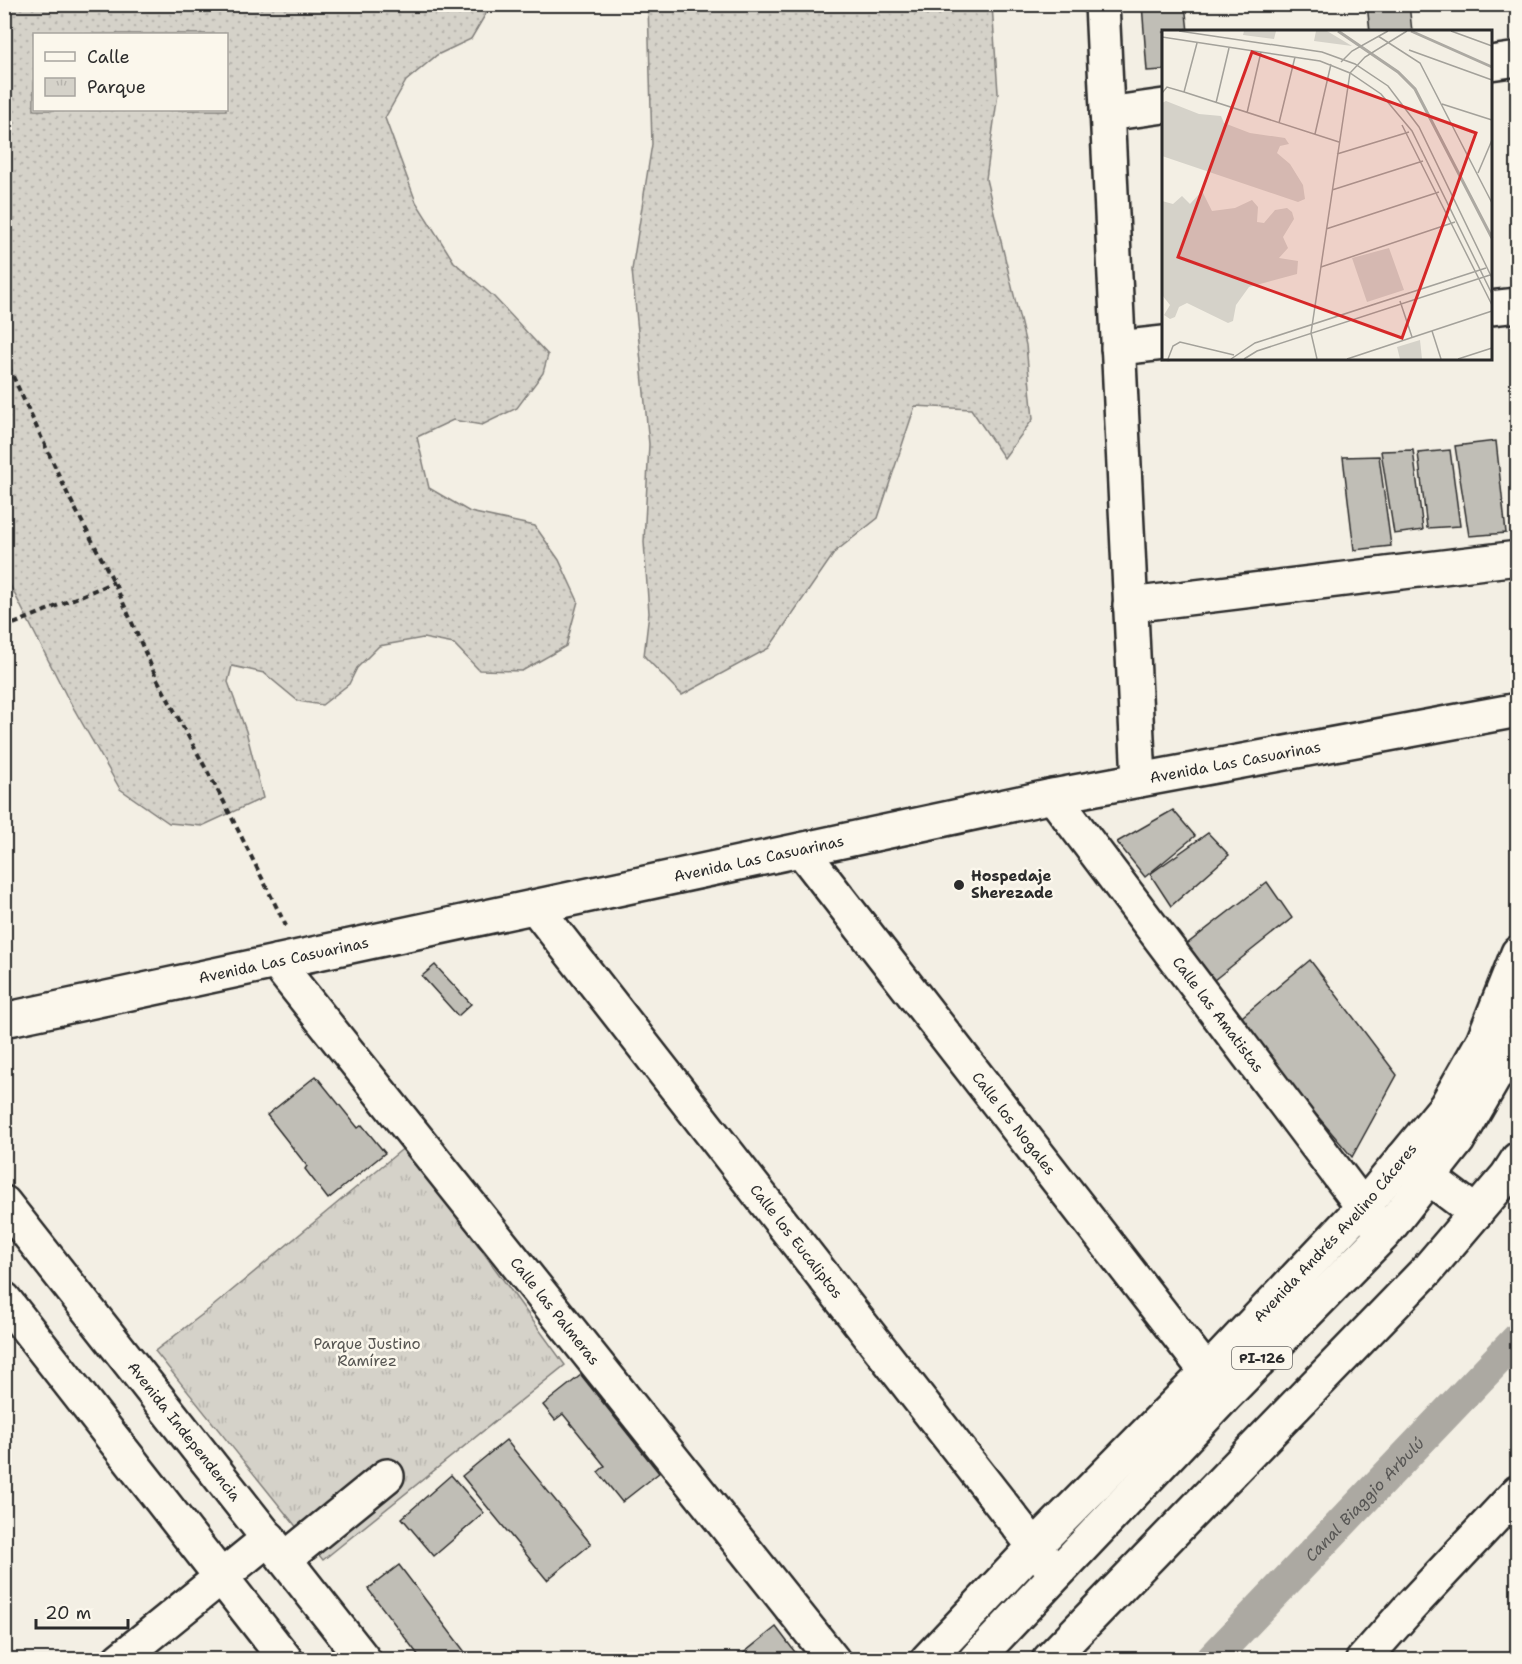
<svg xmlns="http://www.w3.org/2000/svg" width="1522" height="1664" viewBox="0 0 1522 1664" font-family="'Shantell Sans',sans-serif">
<defs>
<pattern id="grass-dots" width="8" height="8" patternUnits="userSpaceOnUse" patternTransform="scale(1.5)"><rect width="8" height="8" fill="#d5d2c9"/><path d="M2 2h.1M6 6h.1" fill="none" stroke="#b7b4ad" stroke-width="1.8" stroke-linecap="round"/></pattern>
<pattern id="park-tufts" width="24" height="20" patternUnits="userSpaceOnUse" patternTransform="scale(1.5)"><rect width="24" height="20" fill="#d5d2c9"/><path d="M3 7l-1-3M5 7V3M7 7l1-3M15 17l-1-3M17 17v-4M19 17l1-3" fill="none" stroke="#b7b4ad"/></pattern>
</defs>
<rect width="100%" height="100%" fill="#f3efe4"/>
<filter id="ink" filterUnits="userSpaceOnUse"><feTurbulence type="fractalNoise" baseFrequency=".0167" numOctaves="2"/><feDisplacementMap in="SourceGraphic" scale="12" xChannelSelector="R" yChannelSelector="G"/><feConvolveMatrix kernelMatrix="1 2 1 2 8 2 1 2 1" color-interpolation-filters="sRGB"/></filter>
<g filter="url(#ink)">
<g fill="url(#grass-dots)" stroke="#807e7a" stroke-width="1.5" fill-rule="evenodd">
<path d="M5 4 491 5 471 39 437 55 406 81 385 118 416 202 454 262 494 297 548 355 543 373 517 408 482 425 453 420 417 437 429 488 470 512 535 526 559 560 578 601 566 646 522 671 479 670 454 644 423 638 379 646 357 668 349 684 322 705 298 701 264 673 232 666 228 682 246 731 263 798 202 826 169 823 120 789 66 695 5 575ZM34 34H226V110H34Z"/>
<polygon points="648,5 992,5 998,93 986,179 1026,345 1033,419 1004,458 971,409 915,406 878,518 835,552 769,648 682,695 644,656 649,613 644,542 649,444 632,270 652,144"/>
</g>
<polygon fill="url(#park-tufts)" stroke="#807e7a" stroke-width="1.5" points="406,1146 565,1365 323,1560 155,1351 212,1307"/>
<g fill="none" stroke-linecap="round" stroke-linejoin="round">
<path stroke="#aca9a2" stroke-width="32" id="s1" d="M1211 1660 1518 1338"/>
</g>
<g fill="#c0beb6" stroke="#2b2b2b" stroke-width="1.5">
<polygon points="1142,4 1185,4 1188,32 1164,32 1164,70 1147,71"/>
<polygon points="1367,4 1409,4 1412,32 1370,32"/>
<polygon points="1496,441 1506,533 1469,536 1455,446"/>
<polygon points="1413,450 1423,530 1394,534 1381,451"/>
<polygon points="1450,450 1460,526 1427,528 1418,453"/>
<polygon points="1379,456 1391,546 1354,550 1343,457"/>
<polygon points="1173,810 1195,836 1145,877 1117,842"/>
<polygon points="1208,833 1229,855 1171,906 1150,874"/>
<polygon points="1267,882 1292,918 1214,980 1187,944"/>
<polygon points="1310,960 1397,1075 1352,1157 1237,1021"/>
<polygon points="435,965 471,1004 458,1016 422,976"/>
<polygon points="316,1076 358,1128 362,1125 385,1153 328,1199 305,1169 307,1166 267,1115"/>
<polygon points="581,1375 659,1473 622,1502 598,1472 605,1466 563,1414 555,1420 543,1405"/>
<polygon points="506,1440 591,1544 547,1580 462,1476"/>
<polygon points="451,1475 484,1513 434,1556 402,1518"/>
<polygon points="399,1565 471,1660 422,1660 368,1589"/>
<polygon points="776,1627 801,1660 735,1660"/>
</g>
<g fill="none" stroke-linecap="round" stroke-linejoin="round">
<defs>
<g id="minor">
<polyline points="1102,4 1139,780"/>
<polyline points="1490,63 1518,59"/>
<polyline points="1107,114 1164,106"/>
<polyline points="1490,308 1518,305"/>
<polyline points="1118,348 1164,343"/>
<polyline points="1130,605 1518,558"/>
<path id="s2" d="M1053 796 1375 1223"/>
<path id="s3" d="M802 851 1220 1389"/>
<path id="s4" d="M536 908 1048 1564"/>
<path id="s5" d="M276 962 833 1660"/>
<path id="s6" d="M4 1020 1053 796 1518 710"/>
<polyline points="285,1559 387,1476"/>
<polyline points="119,1660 269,1538"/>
<path id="s7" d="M927 1660 1034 1547 1207 1372 1363 1207 1446 1106 1483 1041 1518 953"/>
<polyline points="1363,1660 1409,1608 1518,1492"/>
</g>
<g id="major">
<path id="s8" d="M4 1203 364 1660"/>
<polyline points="4,1299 286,1660"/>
</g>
<g id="highway">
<polyline points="1403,1158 1476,1213"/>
<polyline points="975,1660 1225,1396 1384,1234 1458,1140 1510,1050 1518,1033"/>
<polyline points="1049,1660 1427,1270 1507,1176 1518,1159"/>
</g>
</defs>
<use href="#minor" stroke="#2b2b2b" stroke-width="38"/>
<use href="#major" stroke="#2b2b2b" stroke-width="38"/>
<use href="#highway" stroke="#2b2b2b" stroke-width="38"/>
<g stroke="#2b2b2b" stroke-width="4" stroke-dasharray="6 4.5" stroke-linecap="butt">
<polyline points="4,357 69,497 114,582 156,677 224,802 286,926"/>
<polyline points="4,628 114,582"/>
</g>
<use href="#minor" stroke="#fbf7ec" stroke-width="33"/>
<use href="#major" stroke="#fbf7ec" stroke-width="33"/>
<use href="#highway" stroke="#fbf7ec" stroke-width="33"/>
</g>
</g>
<circle fill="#2b2b2b" stroke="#fbf7ec" stroke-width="2" cx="959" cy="885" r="6"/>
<g text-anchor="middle" stroke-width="5" stroke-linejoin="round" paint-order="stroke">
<rect fill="#fbf7ec" stroke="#696865" stroke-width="1.5" x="1232" y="1347" width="60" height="22" rx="4.5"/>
<g font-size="14" font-weight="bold" fill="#2b2b2b">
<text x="1262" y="1363">PI-126</text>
</g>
<g font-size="15" fill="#2b2b2b" stroke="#fbf7ec">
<text dy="5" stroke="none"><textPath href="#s6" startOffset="1258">Avenida Las Casuarinas</textPath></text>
<text dy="5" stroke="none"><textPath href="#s6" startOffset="772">Avenida Las Casuarinas</textPath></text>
<text dy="5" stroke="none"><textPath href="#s6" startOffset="286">Avenida Las Casuarinas</textPath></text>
<text dy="5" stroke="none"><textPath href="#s2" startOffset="274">Calle las Amatistas</textPath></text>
<text dy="5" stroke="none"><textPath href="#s3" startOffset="345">Calle los Nogales</textPath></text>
<text dy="5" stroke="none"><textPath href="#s7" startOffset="591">Avenida Andrés Avelino Cáceres</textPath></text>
<text dy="5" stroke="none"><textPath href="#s4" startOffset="423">Calle los Eucaliptos</textPath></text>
<text dy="5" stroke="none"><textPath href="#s5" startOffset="447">Calle las Palmeras</textPath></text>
<text dy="5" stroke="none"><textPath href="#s8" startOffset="291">Avenida Independencia</textPath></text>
</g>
<g font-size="15" font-weight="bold" fill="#2b2b2b" stroke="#fbf7ec" text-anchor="start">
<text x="971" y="881">Hospedaje<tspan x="971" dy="17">Sherezade</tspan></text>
</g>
<g font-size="15" fill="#565552" stroke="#fbf7ec">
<text x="367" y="1349">Parque Justino<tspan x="367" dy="17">Ramírez</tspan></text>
</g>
<g font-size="16" font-style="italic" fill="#585755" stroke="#fbf7ec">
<text dy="6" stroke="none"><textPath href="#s1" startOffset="222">Canal Biaggio Arbulú</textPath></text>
</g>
</g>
<g transform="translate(1162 30)">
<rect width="330" height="330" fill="#f3efe4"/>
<path d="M4 71 37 84 59 86 62 93 88 103 123 108 127 114 118 116 115 123 128 134 141 155 143 169 136 172 0 126V73ZM40 161 50 181 73 178 90 170 96 177 95 192 102 193 113 180 125 178 130 182 132 189 121 207 126 218 117 228 136 231 135 244 87 257 74 275 71 291 66 293 25 273 17 277 13 287 8 289 2 285 8 275 0 265V171L11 174 20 166 28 174Z" fill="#d5d2c9"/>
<path d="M82 1H114L112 9 81 5ZM154 1H165L190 16 152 11ZM227 218 242 260 205 272 190 228Z" fill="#d5d2c9"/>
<path d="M258 310 260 329H238L235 317Z" fill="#d5d2c9"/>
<path fill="none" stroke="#aca9a2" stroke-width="3" d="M176 1 236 42 253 59 330 208M249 1 330 37"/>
<path fill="none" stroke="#a3a19a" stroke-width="1.5" d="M17 1 160 22 193 34 226 56 257 97 330 248M289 1 330 16M216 6 258 33 330 173M0 7 158 31 188 43 219 64 250 101 330 264M247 20 330 50M179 32 190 21 226 1M22 62 35 13M0 63 5 57 22 62 177 112M54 73 67 18M280 74 330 90M85 83 99 22M117 93 133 27M240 95 330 275M153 104 169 34M175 124 247 102M316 143 330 110M170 160 261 131M164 199 277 162M159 237 293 192M238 271 250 307M270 301 279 329M6 329 11 316 18 312 72 325M69 329 93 313 324 238M82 329 95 321 328 245M155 329 149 303 188 43 203 27 245 1M185 329 330 281M296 329 330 318"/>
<path fill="#d62828" fill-opacity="0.15" stroke="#d62828" stroke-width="3" d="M90 22 314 103 240 308 16 227Z"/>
<rect width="330" height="330" fill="none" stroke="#2b2b2b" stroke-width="3"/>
</g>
<rect width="1522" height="1664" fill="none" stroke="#fbf7ec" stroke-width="24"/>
<rect x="12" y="12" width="1498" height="1640" fill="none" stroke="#2b2b2b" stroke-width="2" filter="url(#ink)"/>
<rect x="33" y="33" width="195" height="78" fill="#fbf7ec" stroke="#a8a59f" stroke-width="1.5"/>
<rect x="45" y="52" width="30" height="9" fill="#fbf7ec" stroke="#a8a59f" stroke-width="1.5"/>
<text x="87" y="63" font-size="18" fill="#2b2b2b">Calle</text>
<rect x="45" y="78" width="30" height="18" fill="url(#park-tufts)" stroke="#a8a59f" stroke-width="1.5"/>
<text x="87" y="93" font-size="18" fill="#2b2b2b">Parque</text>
<path d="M36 1619v9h92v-9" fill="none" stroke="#2b2b2b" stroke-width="3"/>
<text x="45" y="1619" font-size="18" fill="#2b2b2b" stroke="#fbf7ec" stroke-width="4.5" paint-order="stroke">20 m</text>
</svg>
